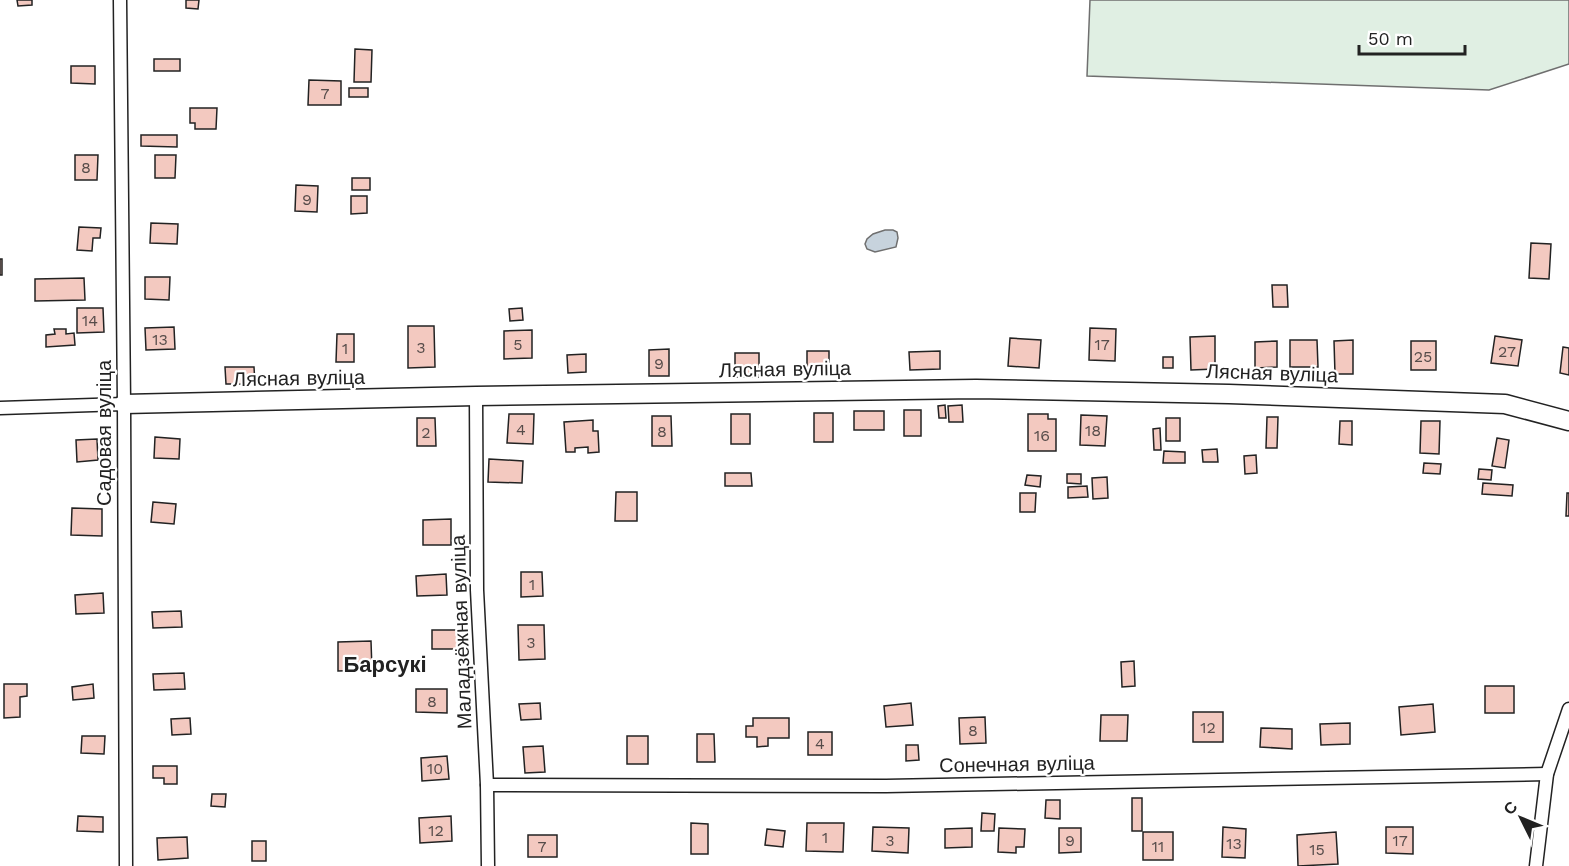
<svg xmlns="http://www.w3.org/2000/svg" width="1569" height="866" viewBox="0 0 1569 866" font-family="'Work Sans',sans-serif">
<rect width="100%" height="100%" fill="#fff"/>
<polygon fill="#e0efe3" stroke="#6f6f6f" stroke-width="1.5" points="1090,0 1569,0 1569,64 1489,90 1087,76"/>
<polygon fill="#c7d3dd" stroke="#6f6f6f" stroke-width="1.5" points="885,230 893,230 897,232 898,238 896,247 875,252 867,249 865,244 867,239 873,234"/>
<g fill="#f3c9c0" stroke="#222" stroke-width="1.5">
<polygon points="17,0 32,0 32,5 18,6"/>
<polygon points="186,0 199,0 198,9 186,8"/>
<polygon points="355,49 372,50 371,82 354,82"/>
<rect x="154" y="59" width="26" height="12"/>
<polygon points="71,66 95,66 95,84 71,83"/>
<polygon points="309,80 341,81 341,105 308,105"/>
<rect x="349" y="88" width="19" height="9"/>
<polygon points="190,108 217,108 216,129 195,129 195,123 190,123"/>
<polygon points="141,135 177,135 177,147 141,146"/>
<polygon points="75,155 98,155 97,180 75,180"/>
<polygon points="155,155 176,155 175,178 155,178"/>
<rect x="352" y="178" width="18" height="12"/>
<polygon points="296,185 318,186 317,212 295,211"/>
<polygon points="351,196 367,196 367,213 351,214"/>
<polygon points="151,223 178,224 177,244 150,243"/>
<polygon points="79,227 101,228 100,238 93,238 92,251 77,250"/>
<polygon points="1531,243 1551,244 1549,279 1529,278"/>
<rect x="0" y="259" width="2" height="16"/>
<polygon points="145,277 170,277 169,300 145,299"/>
<polygon points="84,278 85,300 35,301 35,279"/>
<polygon points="1272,285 1287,285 1288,307 1273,307"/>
<polygon points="77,308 103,308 104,332 77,333"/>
<polygon points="522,308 523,320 510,321 509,309"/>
<polygon points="408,326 434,326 435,367 408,368"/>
<polygon points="174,327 175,349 146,350 145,328"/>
<polygon points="1090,328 1116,329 1115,361 1089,360"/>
<polygon points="54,329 66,329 66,334 74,333 75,345 46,347 46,335 55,334"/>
<polygon points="532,330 532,358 504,359 504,331"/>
<polygon points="337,334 354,334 354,362 336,362"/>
<polygon points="1215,336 1215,369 1191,370 1190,337"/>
<polygon points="1495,336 1522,340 1518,366 1491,363"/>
<polygon points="1010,338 1041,340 1039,368 1008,366"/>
<polygon points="1290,340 1317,340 1318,367 1290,367"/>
<polygon points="1353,340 1353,374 1335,374 1334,341"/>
<polygon points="1277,341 1277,367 1255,368 1255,342"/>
<rect x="1411" y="341" width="25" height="29"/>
<polygon points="1563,347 1569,348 1569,375 1560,373"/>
<polygon points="669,349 669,376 649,376 649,350"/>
<rect x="807" y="351" width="22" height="20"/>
<polygon points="940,351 940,369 910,370 909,352"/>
<rect x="735" y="353" width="24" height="24"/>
<polygon points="586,354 586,372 568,373 567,355"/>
<rect x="1163" y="357" width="10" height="11"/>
<polygon points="225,367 254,367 255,384 226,384"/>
<polygon points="945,405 946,418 939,418 938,406"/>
<polygon points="962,405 963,422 949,422 948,406"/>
<rect x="904" y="410" width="17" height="26"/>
<rect x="854" y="411" width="30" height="19"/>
<rect x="814" y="413" width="19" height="29"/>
<polygon points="509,414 534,414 533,444 507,443"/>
<rect x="731" y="414" width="19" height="30"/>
<polygon points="1028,414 1048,414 1048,419 1056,419 1056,451 1028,451"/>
<polygon points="1081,415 1107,416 1105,446 1080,445"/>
<polygon points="652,416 671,416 672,446 652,446"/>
<polygon points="1267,417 1278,417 1277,448 1266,448"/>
<polygon points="417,418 435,418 436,446 417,446"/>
<rect x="1166" y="418" width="14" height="23"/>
<polygon points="593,420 593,431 598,431 599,452 588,453 588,447 575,448 575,452 566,452 564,422"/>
<polygon points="1340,421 1352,421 1352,445 1339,444"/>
<polygon points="1421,421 1440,421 1439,454 1420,453"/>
<polygon points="1160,428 1161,450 1154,450 1153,429"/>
<polygon points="155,437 180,439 179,459 154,458"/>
<polygon points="1497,438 1509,440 1505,468 1492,466"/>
<polygon points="97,439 98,460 77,462 76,440"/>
<polygon points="1217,449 1218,462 1203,462 1202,450"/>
<polygon points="1164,451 1185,452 1185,463 1163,463"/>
<polygon points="1256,455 1257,473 1245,474 1244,456"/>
<polygon points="489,459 523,461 522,483 488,482"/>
<polygon points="1424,463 1441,464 1440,474 1423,473"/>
<polygon points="1479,469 1492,470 1491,480 1478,479"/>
<polygon points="725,473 751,473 752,486 725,486"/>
<polygon points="1067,474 1081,474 1081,484 1067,483"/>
<polygon points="1027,475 1041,476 1040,487 1025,485"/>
<polygon points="1107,477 1108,498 1093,499 1092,478"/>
<polygon points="1483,483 1513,485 1512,496 1482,494"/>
<polygon points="1087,486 1088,497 1068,498 1068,487"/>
<polygon points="616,492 637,492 637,521 615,521"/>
<polygon points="1020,493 1036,493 1035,512 1020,512"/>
<polygon points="1567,493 1569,493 1569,516 1566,516"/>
<polygon points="153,502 176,504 174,524 151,522"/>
<polygon points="72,508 102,509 102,536 71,535"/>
<polygon points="451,519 451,545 423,545 423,520"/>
<polygon points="521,572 542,572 543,596 521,597"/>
<polygon points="446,574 447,595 417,596 416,576"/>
<polygon points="103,593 104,613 76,614 75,595"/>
<polygon points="181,611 182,627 153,628 152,612"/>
<polygon points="518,625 544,625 545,659 519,660"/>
<rect x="432" y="630" width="34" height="19"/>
<polygon points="371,641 372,670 338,671 338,642"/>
<polygon points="1134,661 1135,686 1122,687 1121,662"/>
<polygon points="184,673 185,689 154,690 153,674"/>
<polygon points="4,684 27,684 27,696 20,697 20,717 4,718"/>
<polygon points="93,684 94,698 73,700 72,687"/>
<rect x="1485" y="686" width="29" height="27"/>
<polygon points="416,689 447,689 447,713 416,712"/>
<polygon points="540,703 541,719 521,720 519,704"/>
<polygon points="911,703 913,725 886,727 884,706"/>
<polygon points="1433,704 1435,732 1401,735 1399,707"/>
<rect x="1193" y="712" width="30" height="30"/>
<polygon points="1101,715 1128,715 1127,741 1100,741"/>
<polygon points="985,717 986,743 960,744 959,718"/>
<polygon points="190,718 191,734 172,735 171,719"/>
<polygon points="753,718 789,718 789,738 768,738 768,746 757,747 757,737 746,737 746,726 753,726"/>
<polygon points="1350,723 1350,744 1321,745 1320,724"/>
<polygon points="1261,728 1292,729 1292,749 1260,747"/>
<rect x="808" y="732" width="24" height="23"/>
<polygon points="697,734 714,734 715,762 697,762"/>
<polygon points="82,736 105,736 104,754 81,753"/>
<rect x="627" y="736" width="21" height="28"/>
<polygon points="906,745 918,745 919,760 906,761"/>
<polygon points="543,746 545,772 525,773 523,747"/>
<polygon points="447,756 449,779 422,781 421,758"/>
<polygon points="153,766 177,766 177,784 164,784 164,778 153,778"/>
<polygon points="212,794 226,794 225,807 211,806"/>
<rect x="1132" y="798" width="10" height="33"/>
<polygon points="1046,800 1060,800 1060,819 1045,818"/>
<polygon points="982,813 995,814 994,831 981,831"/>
<polygon points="78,816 103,817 103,832 77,831"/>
<polygon points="451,816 452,841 420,843 419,818"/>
<polygon points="691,823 708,824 708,854 691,854"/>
<polygon points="807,823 844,823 843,852 806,851"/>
<polygon points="873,827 909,828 908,853 872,851"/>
<polygon points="1223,827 1246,829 1245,858 1222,857"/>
<polygon points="1386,827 1413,827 1413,854 1386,853"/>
<polygon points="972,828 972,847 945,848 945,829"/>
<polygon points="999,828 1025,829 1024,847 1016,847 1016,853 998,852"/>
<polygon points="1059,828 1081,828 1081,852 1059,853"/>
<polygon points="767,829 785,831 783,847 765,845"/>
<rect x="1143" y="832" width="30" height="28"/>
<polygon points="1336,832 1338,864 1298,866 1297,835"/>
<rect x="528" y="835" width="29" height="22"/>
<polygon points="187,837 188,858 158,860 157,838"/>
<rect x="252" y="841" width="14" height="20"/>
</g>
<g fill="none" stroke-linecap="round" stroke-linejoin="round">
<defs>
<g id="street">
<polyline points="120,0 124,404 126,866"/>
<polyline points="476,396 477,590 487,785 488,866"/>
<polyline points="0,408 124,404"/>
<polyline points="487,785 886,786 1547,774"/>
<polyline points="1536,866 1547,774 1569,709"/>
</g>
<polyline id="secondary" points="124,404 476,396 976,389 1229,394 1505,404 1569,421"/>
</defs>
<use href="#street" stroke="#222" stroke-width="15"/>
<use href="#secondary" stroke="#222" stroke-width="21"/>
<use href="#street" stroke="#fff" stroke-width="12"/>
<use href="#secondary" stroke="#fff" stroke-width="18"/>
</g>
<g text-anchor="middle" stroke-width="4.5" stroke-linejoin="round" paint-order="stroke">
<g font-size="16" fill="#564c4a">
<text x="325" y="99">7</text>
<text x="86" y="173">8</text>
<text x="307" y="205">9</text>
<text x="90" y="326">14</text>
<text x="160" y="345">13</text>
<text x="518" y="350">5</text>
<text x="1102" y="350">17</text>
<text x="421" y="353">3</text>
<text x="345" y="354">1</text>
<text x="1507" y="357">27</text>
<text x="1423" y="362">25</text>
<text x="659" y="369">9</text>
<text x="521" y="435">4</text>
<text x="1093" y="436">18</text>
<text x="662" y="437">8</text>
<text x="426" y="438">2</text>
<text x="1042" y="441">16</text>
<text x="532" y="590">1</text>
<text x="531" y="648">3</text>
<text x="432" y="707">8</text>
<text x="1208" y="733">12</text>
<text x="973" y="736">8</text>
<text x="820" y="749">4</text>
<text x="435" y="774">10</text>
<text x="436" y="836">12</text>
<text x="825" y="843">1</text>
<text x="890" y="846">3</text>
<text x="1070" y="846">9</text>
<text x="1400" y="846">17</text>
<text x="1234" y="849">13</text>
<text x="542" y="852">7</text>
<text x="1158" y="852">11</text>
<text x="1317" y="855">15</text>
</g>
<g font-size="20" fill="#222" stroke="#fff">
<text transform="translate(785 369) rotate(-1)" y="7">Лясная вуліца</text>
<text transform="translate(1272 373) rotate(2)" y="7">Лясная вуліца</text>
<text transform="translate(299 378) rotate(-1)" y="7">Лясная вуліца</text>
<text transform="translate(104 433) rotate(-90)" y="7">Садовая вуліца</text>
<text transform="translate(461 632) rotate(-92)" y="7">Маладзёжная вуліца</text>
<text transform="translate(1017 764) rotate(-1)" y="7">Сонечная вуліца</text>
</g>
<g font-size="22" font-weight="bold" fill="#222" stroke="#fff">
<text x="385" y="672">Барсукі</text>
</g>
</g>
<g transform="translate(1521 818) rotate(313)" stroke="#ffffff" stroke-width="4.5" paint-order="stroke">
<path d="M0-4.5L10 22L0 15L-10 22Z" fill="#222222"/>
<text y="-9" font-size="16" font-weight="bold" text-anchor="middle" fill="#222222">С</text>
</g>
<path d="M1359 45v9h106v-9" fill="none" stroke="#222222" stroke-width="3"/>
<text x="1368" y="45" font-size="18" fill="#222222" stroke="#ffffff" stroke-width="4.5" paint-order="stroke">50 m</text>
</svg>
